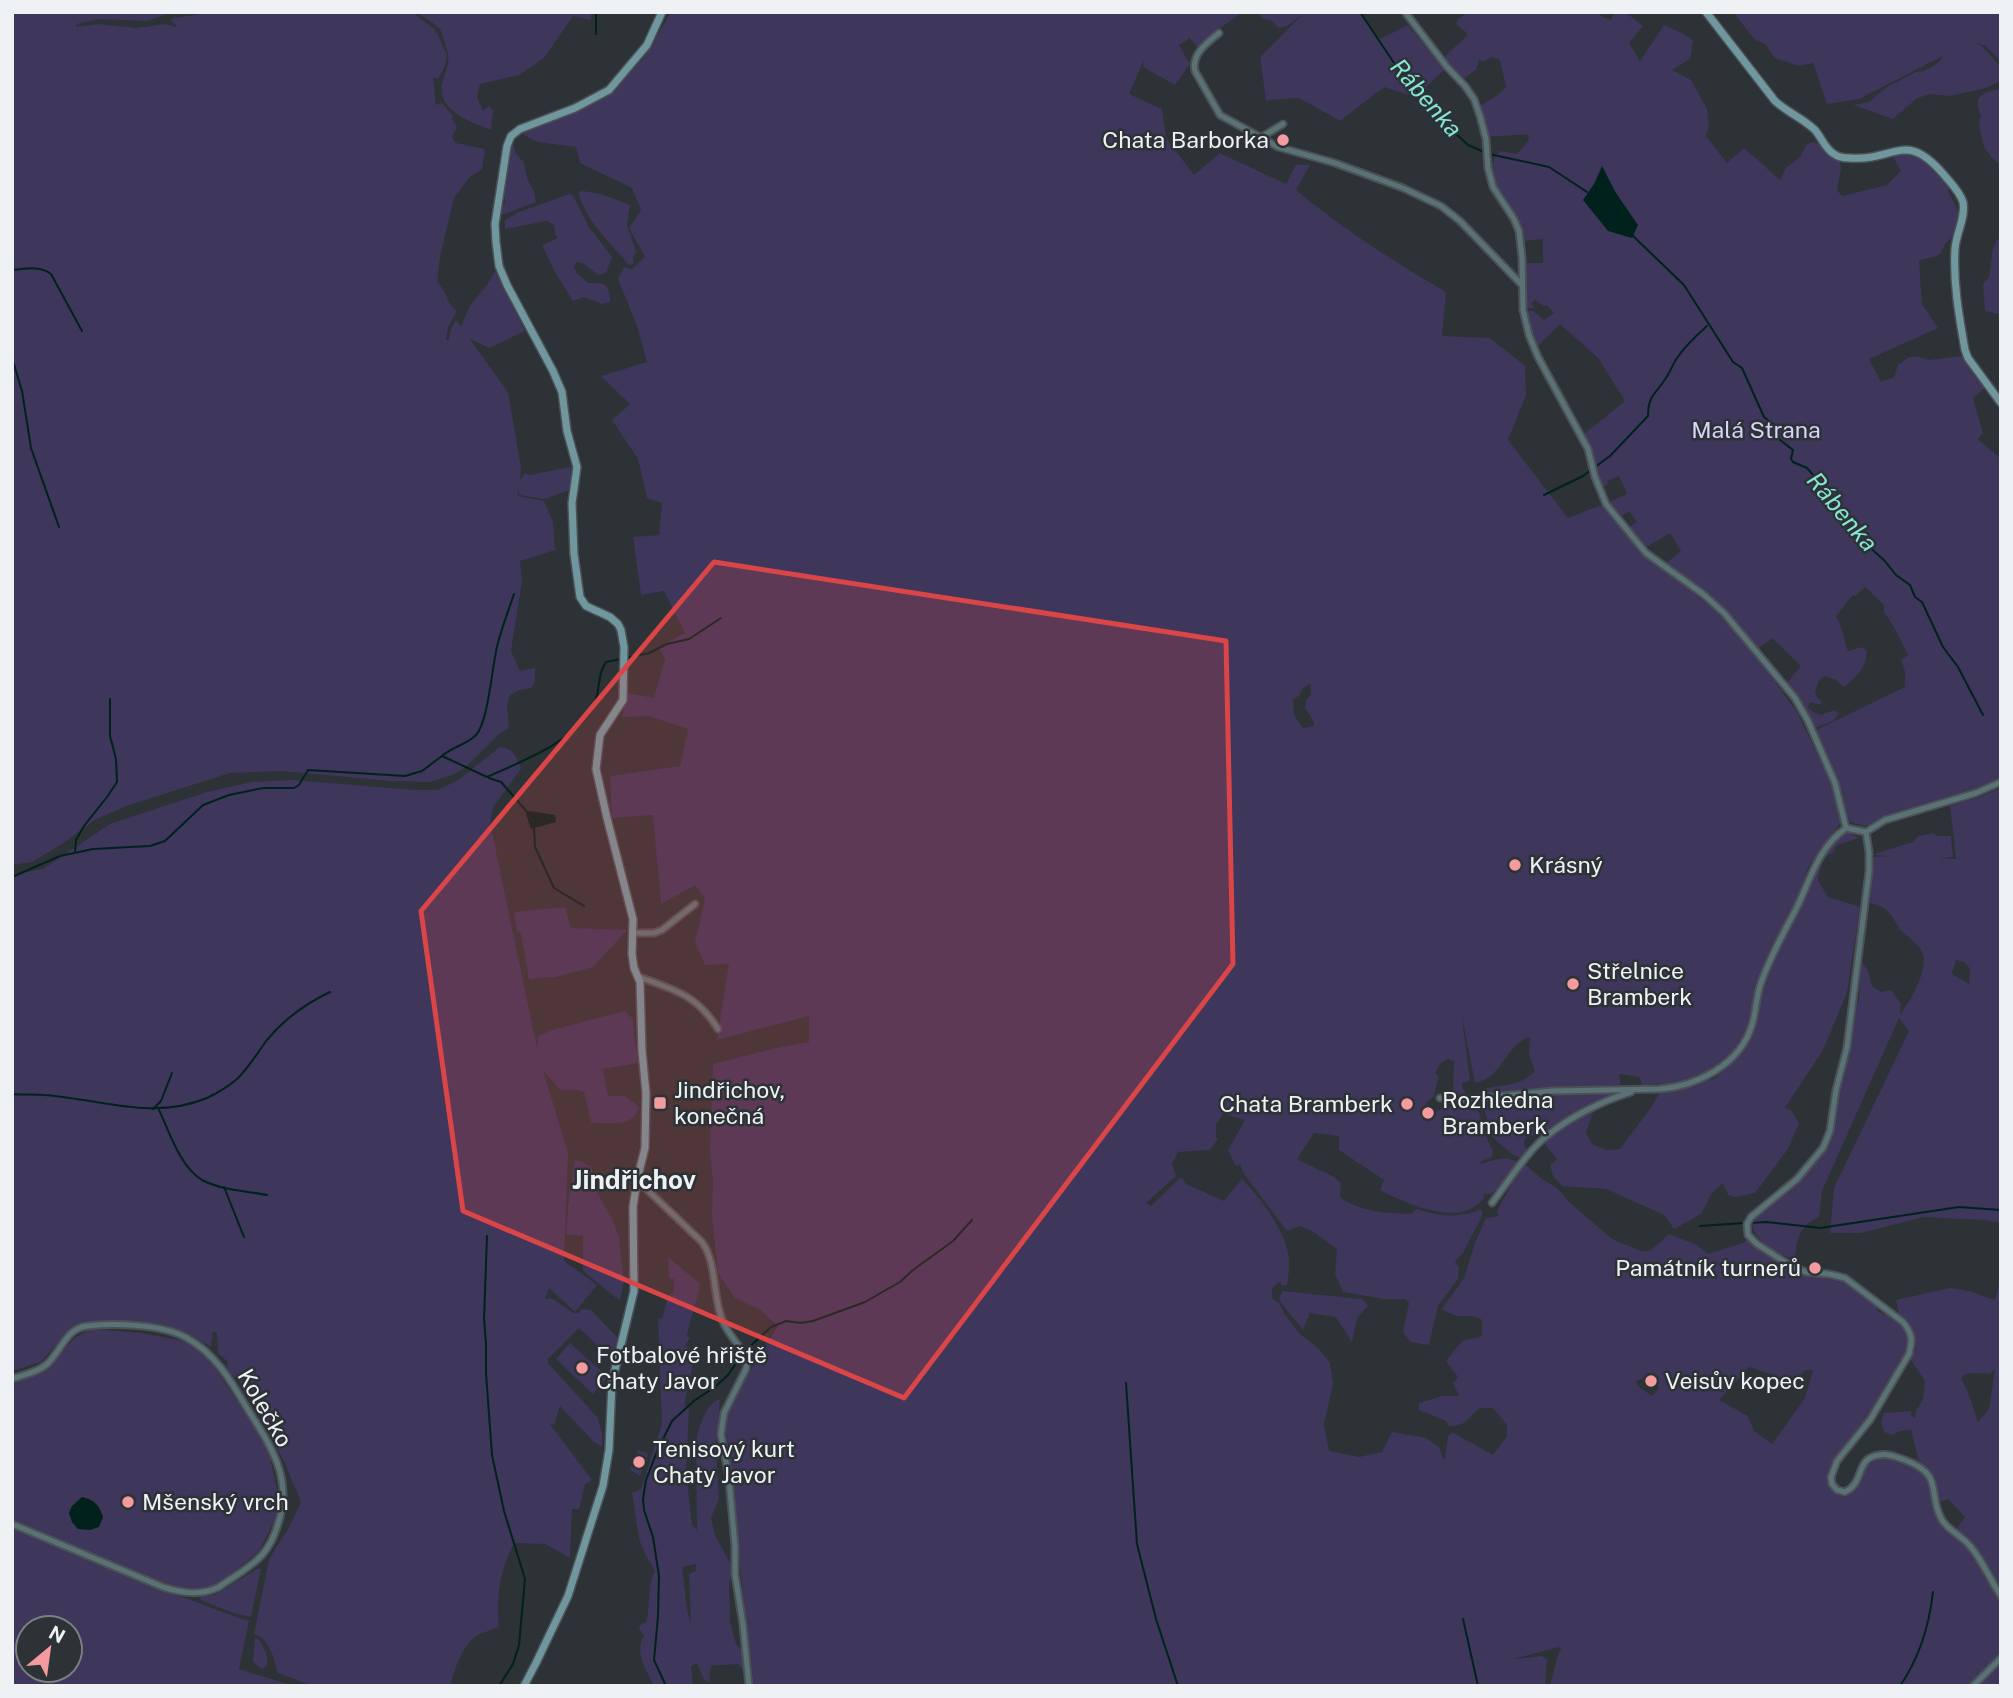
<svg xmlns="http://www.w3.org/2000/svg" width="2013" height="1698" viewBox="0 0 2013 1698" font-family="'Public Sans',sans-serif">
<rect width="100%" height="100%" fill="#2c3235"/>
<g fill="#3e365b" fill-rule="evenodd">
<path d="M12 12H173L147 21 98 19 77 24 76 27 99 24 136 28 165 24 176 27 177 26 171 21 173 18 217 12H412L433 28 437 33 447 55 445 66 439 78H433L436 105 442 103 453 116 452 119 457 127 452 137 456 143 485 149 482 169 469 178 454 198 440 257 437 282C449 294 445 301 457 311L448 327 446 340H449L451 328 456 320 461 326 470 306 489 282 495 271 525 331 489 348 470 339 466 334 508 392 521 467 520 480 525 473 530 475 575 466 570 490 544 499 519 495V484L518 496 544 501 553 522 555 550 520 561 522 581 511 651 520 671 535 668V682L531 688 519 690 510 695 507 705 509 728 499 734 465 768 452 775 429 782 391 781 282 771 230 773 126 806 95 820 62 844 32 862 12 865Z"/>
<path d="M417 12H592L590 20 573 16 544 58 519 75 480 84 477 97 483 111 489 106 493 111 491 130C469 121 434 110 443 80 448 65 451 60 445 44 444 39 442 32 439 28 433 22 423 18 417 12Z"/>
<path d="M671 12H1180L1178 15 1182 12H1243L1209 36 1198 48 1190 38 1179 45 1190 64 1175 85 1143 67 1144 60 1129 94 1162 109 1166 138 1194 175 1220 153 1286 184 1296 165H1310L1296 190C1343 229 1394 262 1446 292L1442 336 1490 338 1525 366 1526 395 1508 440 1568 518 1604 504 1640 548 1711 607 1748 644 1797 712 1830 780 1841 822 1809 866 1795 904 1756 984 1749 1026 1740 1045 1711 1074 1688 1080 1642 1086 1640 1077 1619 1074 1621 1088H1542L1485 1095 1480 1092 1482 1089C1501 1085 1520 1087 1535 1071L1529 1055 1530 1037C1505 1045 1503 1078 1475 1083L1462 1017 1470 1081 1462 1083V1088L1469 1097 1458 1099 1446 1095V1092L1453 1091 1454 1061 1448 1059 1441 1063 1435 1073 1439 1076 1434 1096 1427 1102 1425 1106 1438 1111 1460 1102 1476 1100 1484 1132 1493 1151 1492 1157 1480 1162 1479 1164C1494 1161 1505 1154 1519 1163L1495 1191 1490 1194H1483L1484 1198C1461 1229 1407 1204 1380 1190L1384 1180 1339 1150V1136L1314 1133 1297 1159 1334 1177 1341 1183 1340 1197C1359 1212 1388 1213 1411 1214L1416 1209C1438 1216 1459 1219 1481 1209L1483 1214 1481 1218 1463 1253 1455 1262 1459 1268 1458 1279 1438 1306 1429 1345 1410 1342 1403 1331 1409 1303 1405 1299H1384L1343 1292 1335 1274 1337 1249 1314 1232 1300 1226 1287 1231 1244 1174 1240 1164 1236 1166 1228 1150 1245 1120 1242 1119 1223 1114 1216 1125V1137L1218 1139 1210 1150 1178 1152 1172 1164 1176 1176 1146 1203 1151 1206 1181 1177 1186 1184 1224 1201 1242 1179C1260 1198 1287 1232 1289 1259 1290 1267 1288 1278 1287 1286L1281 1285V1282H1278L1272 1289V1298L1279 1303 1284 1313 1299 1333 1320 1350 1330 1363 1333 1384 1324 1425 1329 1451 1359 1457 1382 1452 1392 1432 1426 1438 1439 1447 1443 1459 1445 1458 1448 1436 1452 1432 1493 1455 1507 1436V1425L1493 1408H1480C1467 1418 1468 1426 1449 1426L1446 1421 1419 1410V1403L1443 1396H1459L1453 1383 1458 1377 1446 1361 1462 1341 1482 1336V1320C1475 1315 1468 1317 1459 1316 1453 1315 1447 1312 1442 1309L1464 1278 1475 1243 1486 1218 1499 1216 1497 1211 1520 1168 1525 1164 1542 1179 1557 1188 1569 1202 1612 1239 1641 1251H1650L1669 1234 1697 1245 1708 1254 1743 1243 1748 1239C1765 1251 1781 1265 1800 1273 1807 1276 1814 1275 1822 1276 1844 1279 1859 1290 1876 1304L1877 1311C1897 1319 1916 1329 1907 1354 1895 1374 1884 1396 1870 1415 1857 1435 1832 1453 1829 1479 1828 1490 1836 1494 1845 1497 1858 1490 1862 1482 1864 1468 1883 1452 1893 1459 1913 1468L1919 1461 1911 1430 1900 1431 1893 1435 1884 1432 1881 1421 1884 1413 1911 1411V1415L1915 1418 1916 1411 1923 1399 1925 1381 1910 1359 1916 1348 1913 1329 1899 1315 1896 1300 1950 1288 1969 1291 1995 1300 2001 1277V1686H1550L1559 1651 1563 1650 1558 1647 1514 1659 1541 1656 1547 1659 1545 1686H1502L1499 1683V1686H754L746 1624 724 1413 778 1326 759 1309 735 1298 718 1273 712 1215 713 1182 710 1151 713 1064 776 1048 809 1042V1016L717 1040 729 964 705 965 695 942 705 898 695 885 661 904 653 815 612 818 610 776 680 766 688 729 649 716 622 717 627 693 654 698 665 659 659 647 685 633 664 591 641 595 633 537 659 535 662 503 647 498 638 459 612 420 630 404 601 376 647 362 637 326 618 279 624 267 632 269 645 257 629 228 641 210 632 188 580 163 576 147 537 142 522 134 608 96 645 56ZM1310 684 1311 695 1306 700 1305 708 1313 720 1314 726 1303 728 1294 715 1293 699 1299 696 1302 689ZM1749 1367 1782 1378 1792 1385 1805 1370H1813L1805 1398 1772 1444 1754 1431 1748 1416 1719 1400ZM1995 1369 1989 1409 1978 1422 1968 1392 1961 1378C1969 1370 1980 1374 1990 1374ZM1650 1376 1659 1388 1652 1396 1639 1387 1636 1381ZM1948 1499 1965 1517 1957 1528C1944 1524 1942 1514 1940 1502Z"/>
<polygon points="1259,12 1360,12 1364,20 1380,39 1408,25 1444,70 1416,97 1384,87 1340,121 1299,98 1266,100 1260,57 1303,14 1287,26 1279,28 1271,20 1262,19"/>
<path d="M1469 12H1597L1602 17 1611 20 1614 12H1625L1643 26 1629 43 1640 61 1664 25 1684 34 1693 40 1690 59 1672 70 1691 80 1707 109 1709 126 1706 136 1727 163 1744 148 1780 180 1786 168 1800 157 1806 145 1813 142 1821 144 1830 156 1840 161 1841 169 1837 190 1842 196 1887 185 1901 171 1892 155C1893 155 1902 152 1903 152 1922 151 1939 174 1950 187L1948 191 1958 211V220L1952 237 1945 244 1940 254 1934 257 1919 260 1922 304 1938 328 1869 359 1881 382 1894 377 1898 365 1909 357H1919L1929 360 1963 356 1987 386 1973 398 1983 433 1978 439 2001 459V779L1982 788 1892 815 1874 823 1864 826 1850 822 1837 785 1814 731 1905 687V672L1901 660 1908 655 1894 627 1884 612V605L1865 587 1855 596 1853 595 1836 616C1843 627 1844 641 1848 651L1862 647 1867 651C1866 668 1857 677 1844 687L1836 680 1825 676 1820 679 1815 691 1817 697 1822 702 1820 705 1810 702 1808 707 1813 712 1821 715 1834 710 1839 713 1833 721 1815 728 1787 683 1801 666 1772 638 1756 650 1727 612 1665 564 1681 551 1670 533 1645 548 1628 528 1637 522 1629 511 1619 518 1607 503 1627 494 1619 476 1607 481 1608 485 1600 488 1583 435 1625 401 1598 358 1560 324 1536 348 1526 311H1533L1544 320 1554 313 1547 305 1544 306 1535 300 1531 304 1534 308H1526L1524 282 1526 273 1525 263H1543V239L1523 241 1521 226 1497 190 1490 163 1494 161V157L1500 151 1517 154 1529 140 1528 135C1514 134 1502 137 1488 136L1479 106 1498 95 1506 87 1500 60 1492 57 1483 62 1479 60 1476 70 1463 79 1445 61 1446 55 1466 37 1467 33 1456 24 1458 19Z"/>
<polygon points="1733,12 2001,12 2001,62 1986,46 1973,42 1982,46 2001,67 2001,81 1983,89 1949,96 1929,94 1916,99 1893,119 1853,105 1869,102 1887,87 1916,72 1924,71 1935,65 1942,59 1943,56 1859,99 1827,104 1813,63 1798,66 1775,58 1765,44 1754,39"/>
<path d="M2001 89V165L1992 158 1984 147 1979 125 1981 116 1978 108V99C1985 91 1992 91 2001 89Z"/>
<polygon points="511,145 514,146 515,152 524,163 527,178 534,191 536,202 502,215 501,208 505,202 504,193"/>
<path d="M583 191 601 194 630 205 627 225 636 252 633 257V264L629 265C610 242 588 224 579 195V192Z"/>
<path d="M569 194 573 196 588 225 587 227H589L612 257 606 273 598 275 584 264 577 262 574 267 577 273 588 283C605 282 610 284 610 302L602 304 584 297 573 301 555 272 542 245 558 238 555 234 554 225 547 221 505 229V220L519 212Z"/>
<polygon points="2001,238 2001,316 1998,314 1985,311 1983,284 1989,277 1993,248 1997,240"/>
<path d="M500 747C515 749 516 757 521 769L493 807 490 823 537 1048 539 1036 552 1030 625 1011 633 1019C633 1035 637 1047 638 1063L603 1069 608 1096H625L639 1107C635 1127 610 1123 593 1123L591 1122 584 1092 580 1090H560L543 1070 568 1153 564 1261 597 1285 575 1312 549 1288 545 1299 551 1298 574 1313H578L582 1309 591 1310 618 1338 613 1352 609 1354 605 1353 579 1328 548 1359V1363L598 1418 602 1433V1447L593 1441 560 1406 554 1425 550 1424 592 1480 585 1484 579 1509H572L570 1558 545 1544 514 1543C500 1572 496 1594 499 1627 492 1630 483 1632 477 1636 462 1645 455 1669 450 1686H313L278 1673C273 1657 271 1640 254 1634L269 1560 276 1547 287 1531 301 1502 285 1464 247 1389 227 1370 228 1362 218 1353 217 1333 213 1332 211 1347 186 1332 155 1326 134 1322H86L74 1325 41 1362 12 1371V874L43 869 110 824 207 792 252 782 292 780 416 790H438L458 780Z"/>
<path d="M2001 788V1223L1986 1220 1924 1217 1861 1233H1830L1834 1188 1909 1031 1899 1018 1822 1191 1819 1217C1799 1226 1797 1239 1795 1259 1773 1253 1755 1243 1751 1220L1803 1178 1830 1141 1859 996 1861 961 1868 971 1872 986 1881 992 1891 990 1901 1004 1900 1015C1910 1001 1931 968 1921 950 1916 942 1908 938 1902 931 1888 915 1895 910 1870 903L1871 898H1867L1873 859 1875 857 1889 856 1874 855V854L1913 842 1919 836 1934 833 1936 836H1951L1953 857 1940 858 1956 859 1950 806 1980 797ZM1956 960 1965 962 1970 969 1969 984 1952 974Z"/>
<path d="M1847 831 1859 838 1837 845 1833 853C1821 856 1821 869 1818 880L1828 897 1860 907 1847 993 1823 1050 1785 1108 1791 1110 1799 1123 1788 1149 1755 1193 1736 1197 1728 1195 1723 1183 1712 1193 1701 1214 1674 1229 1664 1215 1606 1189 1562 1186 1553 1176 1550 1165 1557 1159 1538 1136H1529L1525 1139 1524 1143 1527 1150 1524 1160 1512 1154 1490 1135 1487 1127 1489 1123 1484 1110 1487 1100 1525 1095 1624 1090 1616 1098 1594 1110 1586 1132 1592 1144 1607 1150 1620 1149C1633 1130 1649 1113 1660 1092L1675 1090 1716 1078 1743 1049 1756 1027 1763 985 1774 956 1815 868 1841 834Z"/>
<polygon points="565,907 571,928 627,930 593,967 555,977 529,979 521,934 517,930 514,912"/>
<polygon points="575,1160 583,1162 592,1168 593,1186 613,1220 619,1238 624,1281 620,1301 583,1271 583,1236 566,1234 568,1206"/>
<path d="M668 1257 700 1284C697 1302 690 1318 687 1336L690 1338 685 1346 692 1350 691 1359 693 1364 684 1405 689 1409 686 1471 692 1525 697 1530 696 1441C699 1427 705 1404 720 1399L716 1451 719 1499 711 1518 715 1535 732 1567 729 1585 730 1622 736 1644 743 1651 746 1670H743L738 1664 711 1666 709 1682 704 1680 697 1663 691 1666 693 1686H654C646 1669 634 1653 644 1635L639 1629 640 1625 646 1622C651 1605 647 1584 655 1571L646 1556 639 1539 632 1493 641 1489 662 1424 658 1318 662 1319 668 1297 674 1291V1279L669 1278ZM696 1564V1571L689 1574 691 1624 687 1609 682 1567Z"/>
<polygon points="1283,1291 1362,1299 1368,1306 1357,1318 1352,1342 1336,1317 1310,1313 1303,1330 1281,1303 1279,1298"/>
<path d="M92 1329 141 1333 183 1341 198 1350 211 1361 268 1449 278 1494 276 1518 259 1551 231 1574 213 1586 185 1591 12 1521V1384C23 1379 40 1375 49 1367 64 1353 70 1336 92 1329Z"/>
<polygon points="570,1343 608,1377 593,1394 556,1359"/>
<polygon points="638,1450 648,1454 640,1476 630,1470"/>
<path d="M12 1529 167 1592C195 1600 221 1613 249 1621L239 1669 294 1686H12ZM28 1628H70V1670H28Z"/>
<polygon points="257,1569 261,1569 251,1617 233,1613 201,1600 200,1596 215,1595"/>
<path d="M255 1638 259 1639C264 1648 269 1656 267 1666L262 1669 253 1662Z"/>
</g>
<g fill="#01221c">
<polygon points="1602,166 1616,193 1638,225 1632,238 1608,231 1583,200 1594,184"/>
<polygon points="530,811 555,815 556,822 531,829 526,814 526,812"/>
<path d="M82 1497C95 1500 99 1505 103 1517L99 1527 90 1530 78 1529 72 1522 69 1513 72 1506Z"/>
</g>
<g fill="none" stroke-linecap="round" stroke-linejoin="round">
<g stroke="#01221c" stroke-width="2">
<polyline points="596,12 596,34"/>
<polyline points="1360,12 1398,69 1443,122 1468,145 1484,152"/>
<polyline points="1489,154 1549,167 1587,192"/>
<polyline points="1632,235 1684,285 1733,362 1742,368 1764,417 1773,424 1775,432 1780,440 1793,450 1791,459 1793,462 1807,468 1822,485 1825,498 1835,506 1845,522 1867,545 1884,560 1896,575 1910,585 1915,597 1922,602 1943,647 1958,667 1983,715"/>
<path d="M12 270C25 269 40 265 51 274L82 331"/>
<polyline points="12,358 22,391 31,448 59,527"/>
<path d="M1544 495 1583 476 1610 456 1648 416C1648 395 1656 394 1666 378 1670 372 1673 364 1677 358 1686 345 1696 336 1707 326"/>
<polyline points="627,658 649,653 667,644 689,639 721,618"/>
<path d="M442 756C452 747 465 745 475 736 488 725 492 667 497 647 501 629 508 612 514 594"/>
<polyline points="489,778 501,782 528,813"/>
<polyline points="534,827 535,847 554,888 584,906"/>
<polyline points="75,852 76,840 84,826 107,797 117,782 116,759 110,736 110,699"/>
<path d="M12 877 60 856 93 849 150 846 165 841 203 805 229 795 263 788H294L299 785 308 770 405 776 422 771 442 756 487 777C524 760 569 745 592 709 601 695 596 676 606 662L621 659"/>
<path d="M12 1094C23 1095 34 1094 44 1095 101 1099 151 1121 207 1098 217 1093 230 1086 238 1078 249 1067 258 1052 267 1040 285 1018 305 1004 330 992"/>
<polyline points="153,1109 161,1101 172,1073"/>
<path d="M159 1110C170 1133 180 1167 202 1180 221 1190 246 1191 267 1195"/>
<polyline points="224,1187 244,1237"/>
<polyline points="1750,1223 1767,1222 1820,1228 1959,1207 2001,1210"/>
<polyline points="1700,1226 1744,1223"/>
<polyline points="487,1236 484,1319 486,1344 486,1373 492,1455 504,1511 525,1579 519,1645 513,1664 499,1686"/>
<polyline points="1126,1383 1137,1544 1156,1619 1178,1686"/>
<polyline points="1463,1619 1478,1686"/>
<polyline points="666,1686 654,1660 658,1616 659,1576 653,1537 644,1510 643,1499 646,1480 658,1449 672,1421 695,1400 715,1387 728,1375 744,1352 771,1327 786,1321 801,1323 813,1321 865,1302 900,1282 913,1270 953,1241 972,1220"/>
<path d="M1900 1686C1920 1657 1929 1627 1933 1592"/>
</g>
<defs>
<g id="street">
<polyline points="1405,12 1447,67 1465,86 1474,99 1480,116 1486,139 1488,168 1493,187 1514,219 1519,231 1522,257 1523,310 1529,335 1538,357 1588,449 1595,477 1606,504 1646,553 1703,594 1724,613 1795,698 1808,721 1835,783 1846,828"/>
<path d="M1219 33C1208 42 1191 54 1195 71L1220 115 1278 147 1335 163 1403 188 1441 206 1460 221 1522 285"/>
<polyline points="1260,138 1283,124"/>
<path d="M1866 832 1869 852V871L1847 1047 1836 1090 1830 1131 1823 1148 1797 1179 1751 1217 1747 1224 1748 1235 1757 1244 1791 1266 1806 1272 1829 1274 1845 1278 1903 1322C1912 1333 1913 1340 1909 1354L1870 1420 1837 1461 1831 1477 1832 1484 1837 1490 1845 1492C1865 1483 1855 1458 1879 1455 1888 1453 1896 1457 1905 1460 1946 1476 1926 1492 1942 1520 1948 1530 1962 1536 1970 1546 1983 1561 1990 1580 2001 1596"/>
<polyline points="1866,832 1885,820 1976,793 2001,782"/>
<polyline points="633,933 654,933 662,930 695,904"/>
<path d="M639 977C675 990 697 995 718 1029"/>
<path d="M1440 1098 1457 1100 1553 1091 1659 1089C1697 1086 1740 1065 1752 1025 1756 1012 1756 997 1761 983 1770 956 1785 931 1798 905 1811 877 1819 847 1846 828L1866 832"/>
<path d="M637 1180 702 1242C718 1265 712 1297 723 1322 729 1335 740 1346 747 1359L746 1369 724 1413 721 1434 729 1479 735 1546V1574L743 1625 749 1686"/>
<path d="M1492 1203C1508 1182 1528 1150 1548 1135 1572 1116 1603 1101 1631 1092"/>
<path d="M12 1379C23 1375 38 1372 46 1365 61 1352 66 1328 87 1326 115 1323 162 1324 187 1338 214 1353 230 1379 245 1405 270 1445 295 1479 277 1527 274 1537 268 1548 262 1555 250 1568 233 1577 219 1587 201 1596 182 1593 163 1587L12 1524"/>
<polyline points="1973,1686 2001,1658"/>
</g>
<g id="secondary">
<path d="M1706 12 1775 101C1787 112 1802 118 1814 129 1821 136 1825 149 1834 154 1838 157 1844 158 1849 158 1896 162 1905 128 1945 176 1951 183 1960 192 1963 202 1966 217 1956 234 1955 249 1953 283 1959 316 1965 350L1968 358 2001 403"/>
<polyline points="524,1686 536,1663 568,1596 603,1486 609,1450 612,1382 634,1291 633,1207 637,1180 645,1148 646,1093 642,1051 640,982 634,968 632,954 633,919 607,818 596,769 600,735 623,700 624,647 621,630 618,624 610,617 586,606 580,597 574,554 572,503 577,467 567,431 562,392 553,371 507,285 499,266 496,242 495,224 507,146 511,136 520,129 575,108 609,90 647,45 662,12"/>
</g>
</defs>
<use href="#street" stroke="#4b5154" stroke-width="9"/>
<use href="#secondary" stroke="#4b5154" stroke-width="10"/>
<use href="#street" stroke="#5a7276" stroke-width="5"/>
<use href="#secondary" stroke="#6f979d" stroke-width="7"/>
</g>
<path fill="#da4647" fill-opacity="0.2" stroke="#da4647" stroke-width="5" stroke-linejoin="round" d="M714 562 1226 641 1233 964 904 1398 463 1211 421 911Z"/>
<g fill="#f49b9f" stroke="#2c3235" stroke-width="2.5">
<circle cx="1283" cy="140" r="7"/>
<circle cx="1515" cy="865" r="7"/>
<circle cx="1573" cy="984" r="7"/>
<rect x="653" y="1096" width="14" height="14" rx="3.5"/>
<circle cx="1407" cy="1104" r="7"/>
<circle cx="1428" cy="1113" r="7"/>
<circle cx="1815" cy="1268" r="7"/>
<circle cx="582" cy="1368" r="7"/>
<circle cx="1651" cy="1381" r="7"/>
<circle cx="639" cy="1462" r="7"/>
<circle cx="128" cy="1502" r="7"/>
</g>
<g text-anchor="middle" stroke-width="5" stroke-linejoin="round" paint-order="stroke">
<g font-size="23" fill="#eff2f4" stroke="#2c3235" text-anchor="start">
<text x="1269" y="148" text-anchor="end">Chata Barborka</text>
<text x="1529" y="873">Krásný</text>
<text x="1587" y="979">Střelnice<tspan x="1587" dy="26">Bramberk</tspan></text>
<text x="674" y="1098">Jindřichov,<tspan x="674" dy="26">konečná</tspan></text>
<text x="1442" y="1108">Rozhledna<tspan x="1442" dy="26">Bramberk</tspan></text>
<text x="1393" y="1112" text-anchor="end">Chata Bramberk</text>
<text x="1801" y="1276" text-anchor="end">Památník turnerů</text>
<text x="596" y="1363">Fotbalové hřiště<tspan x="596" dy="26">Chaty Javor</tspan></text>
<text x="1665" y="1389">Veisův kopec</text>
<text x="653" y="1457">Tenisový kurt<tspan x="653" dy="26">Chaty Javor</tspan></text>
<text x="142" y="1510">Mšenský vrch</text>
</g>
<g font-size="23" fill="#d8d2fc" stroke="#2c3235">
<text x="1756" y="438">Malá Strana</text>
</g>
<g font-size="23" fill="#eff2f4" stroke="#2c3235">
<text transform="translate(265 1408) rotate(60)" y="8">Kolečko</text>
</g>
<g font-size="24" font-style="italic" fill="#86e6d3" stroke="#2c3235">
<text transform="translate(1426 98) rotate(49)" y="8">Rábenka</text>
<text transform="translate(1842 512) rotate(50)" y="8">Rábenka</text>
</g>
<g font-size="26" font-weight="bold" fill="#eff2f4" stroke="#2c3235">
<text x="634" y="1189">Jindřichov</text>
</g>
</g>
<rect width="2013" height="1698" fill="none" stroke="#eff2f4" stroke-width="28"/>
<g transform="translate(49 1649) rotate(29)"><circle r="33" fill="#2c3235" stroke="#7a7f81" stroke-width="2"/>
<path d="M0-5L12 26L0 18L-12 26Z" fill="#f49b9f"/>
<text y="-10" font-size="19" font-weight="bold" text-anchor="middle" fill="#eff2f4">N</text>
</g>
</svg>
